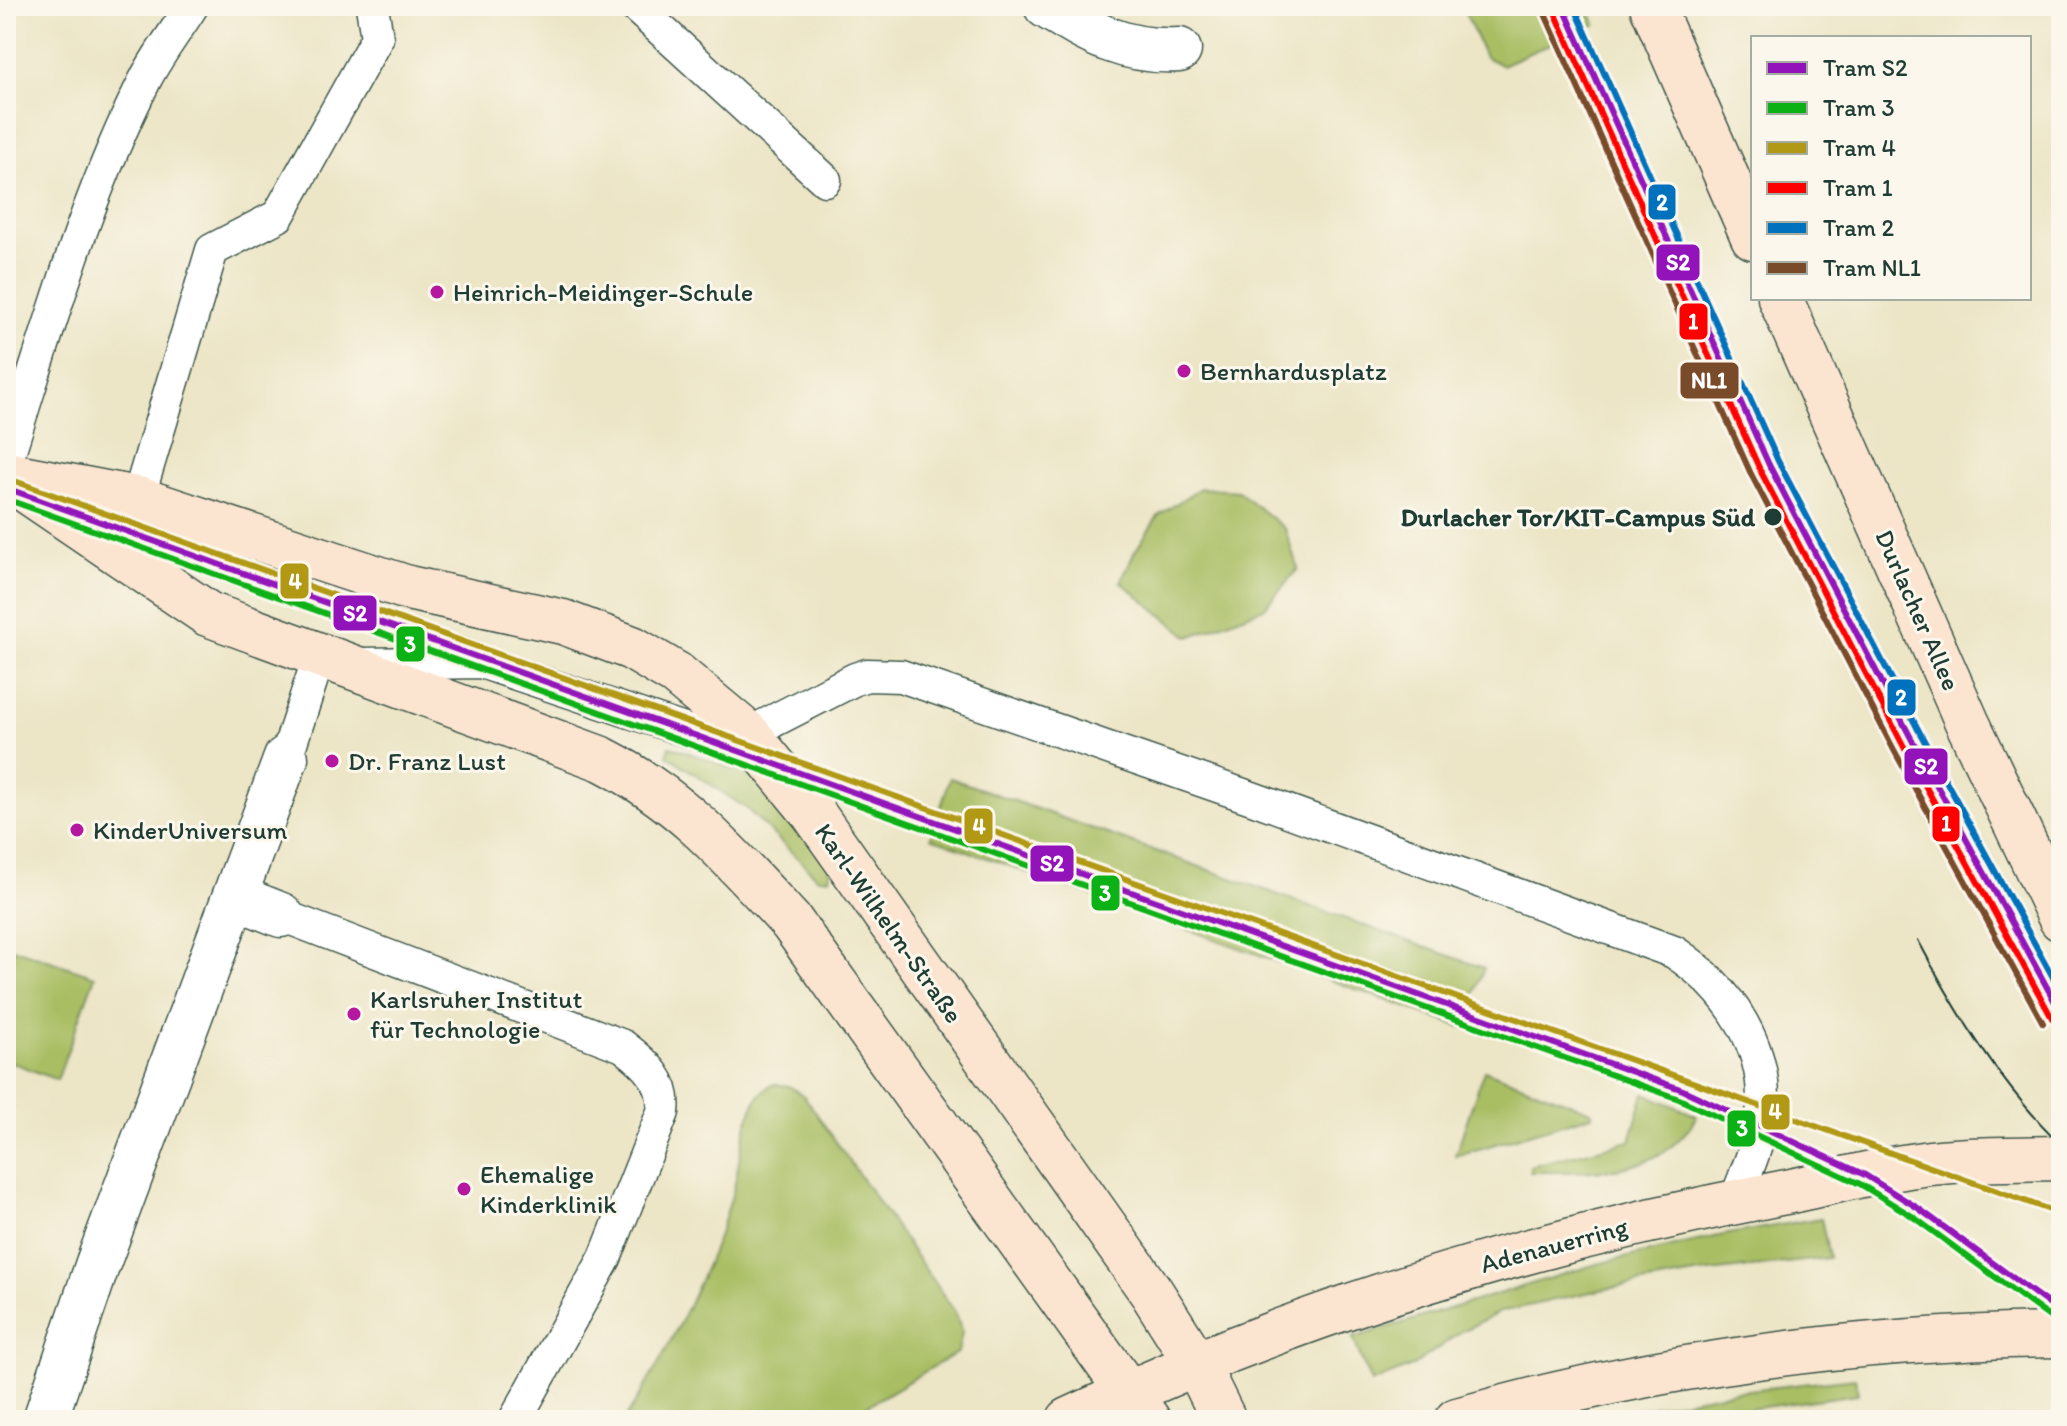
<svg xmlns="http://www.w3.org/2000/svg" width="2067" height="1426" viewBox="0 0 2067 1426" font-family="Itim,sans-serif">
<rect width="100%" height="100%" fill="#fbf7ec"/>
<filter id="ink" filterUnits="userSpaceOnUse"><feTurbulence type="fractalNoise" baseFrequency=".0125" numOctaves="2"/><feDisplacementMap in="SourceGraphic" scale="16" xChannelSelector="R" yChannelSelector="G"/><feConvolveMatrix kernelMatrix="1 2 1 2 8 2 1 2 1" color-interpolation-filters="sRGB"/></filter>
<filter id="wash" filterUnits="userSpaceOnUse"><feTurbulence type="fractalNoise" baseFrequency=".006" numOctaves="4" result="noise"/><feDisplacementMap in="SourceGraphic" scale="32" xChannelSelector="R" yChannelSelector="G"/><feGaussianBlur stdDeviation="1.8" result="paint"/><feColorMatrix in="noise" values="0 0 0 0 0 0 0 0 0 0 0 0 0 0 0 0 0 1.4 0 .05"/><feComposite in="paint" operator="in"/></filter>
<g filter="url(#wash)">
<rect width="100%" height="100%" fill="#ece5c6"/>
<g fill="#a9be63" stroke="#647e4c" stroke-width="2">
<polygon points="1462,6 1586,6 1596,24 1502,65 1485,57"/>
<polygon points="1200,488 1238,491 1285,529 1298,569 1264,608 1189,637 1121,582 1134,553 1158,516"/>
<polygon points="670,746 766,781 831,867 829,878 818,878 747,809 667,755"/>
<polygon points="950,778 1484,968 1462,1027 931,838"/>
<polygon points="6,946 95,976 57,1080 6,1060"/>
<polygon points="1484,1070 1591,1111 1593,1115 1455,1156"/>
<path d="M774 1084 789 1086 804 1096 955 1312 962 1332 958 1352 843 1420H624C665 1359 715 1259 734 1188 741 1160 744 1095 774 1084Z"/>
<path d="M1644 1093 1697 1116C1661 1179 1595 1171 1530 1172V1166L1630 1141Z"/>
<polygon points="1821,1218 1829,1258 1701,1273 1600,1290 1500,1312 1462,1331 1414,1365 1371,1383 1353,1338 1597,1264 1728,1234"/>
<polygon points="1855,1378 1858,1394 1670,1420 1582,1420 1731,1392"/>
</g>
</g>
<g filter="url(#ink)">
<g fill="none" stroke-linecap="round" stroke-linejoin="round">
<defs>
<g id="lane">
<polyline points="635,6 825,180"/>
<path d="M6 462C48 332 84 200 146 78 159 53 177 30 192 6"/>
<polyline points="138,499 212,250 278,216 377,38 372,6"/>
<path d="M362 664 481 662 720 742 740 738 855 679 867 675 901 676 1255 799 1674 952C1729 988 1770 1048 1762 1117 1759 1145 1745 1174 1736 1200"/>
<polyline points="286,758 320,654"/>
<path d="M281 915 623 1046C646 1063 667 1082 663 1112L605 1258 515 1420"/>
</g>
<g id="street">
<path d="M1046 6C1092 34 1124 53 1179 50"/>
<polyline points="236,897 281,915"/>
<polyline points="45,1420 97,1266 286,758"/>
</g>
<g id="secondary">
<polyline points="1652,6 1753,237"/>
<polyline points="1780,298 1967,722 2061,919"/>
<polyline points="6,474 138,499 408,588 563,622 632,648 676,674 748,734 813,813 1152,1293 1196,1363 1224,1420"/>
<path d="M14 482 208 614 602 759C684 801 731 857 792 923L1148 1420"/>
<path d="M1069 1420C1296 1312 1539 1239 1786 1192 1830 1183 1872 1171 1916 1165 1964 1158 2013 1159 2061 1158"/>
<path d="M1457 1420C1653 1364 1858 1337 2061 1335"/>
</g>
</defs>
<use href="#lane" stroke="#3e564a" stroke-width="35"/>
<use href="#street" stroke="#3e564a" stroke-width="47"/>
<use href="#secondary" stroke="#3e564a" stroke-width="47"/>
<use href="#lane" stroke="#fff" stroke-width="32"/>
<use href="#street" stroke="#fff" stroke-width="44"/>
<use href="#secondary" stroke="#fce5d0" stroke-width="44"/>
<path stroke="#1f3d34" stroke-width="2" d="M1918 940C1958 1016 2000 1084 2061 1145"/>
<defs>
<g id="tram-1">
<polyline points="1563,6 1769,465 1912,740 2061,1013"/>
<polyline points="6,488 1683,1090 1865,1175 1918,1208 2061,1313"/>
</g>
<polyline id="tram-2" points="6,499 1679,1099 1860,1184 1912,1216 2055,1321"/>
<polyline id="tram-3" points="9,479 2061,1214"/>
<polyline id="tram-4" points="1554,10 1760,470 1903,745 2052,1018"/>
<polyline id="tram-5" points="1574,6 1778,461 1921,735 2061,992"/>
<polyline id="tram-6" points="1545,14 1751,474 1894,750 2043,1023"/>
</defs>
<use href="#tram-1" stroke="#fbf7ec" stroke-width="12"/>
<use href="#tram-2" stroke="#fbf7ec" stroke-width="12"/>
<use href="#tram-3" stroke="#fbf7ec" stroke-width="12"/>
<use href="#tram-4" stroke="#fbf7ec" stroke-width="12"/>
<use href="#tram-5" stroke="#fbf7ec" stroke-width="12"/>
<use href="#tram-6" stroke="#fbf7ec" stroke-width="12"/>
<use href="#tram-1" stroke="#9313ba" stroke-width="6"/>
<use href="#tram-2" stroke="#0cb115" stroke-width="6"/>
<use href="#tram-3" stroke="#b19915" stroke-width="6"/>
<use href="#tram-4" stroke="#f00" stroke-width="6"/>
<use href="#tram-5" stroke="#0071bc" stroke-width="6"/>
<use href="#tram-6" stroke="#7a4b2a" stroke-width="6"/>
</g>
</g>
<g fill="#b5179e" stroke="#fbf7ec" stroke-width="3">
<circle cx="437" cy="292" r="8"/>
<circle cx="1184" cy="371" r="8"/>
<circle cx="332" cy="761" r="8"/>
<circle cx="77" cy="830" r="8"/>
<circle cx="354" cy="1014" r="8"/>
<circle cx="464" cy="1189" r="8"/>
</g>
<circle fill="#1f3d34" stroke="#fbf7ec" stroke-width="3" cx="1773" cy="517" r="10"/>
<g text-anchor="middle" stroke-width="6" stroke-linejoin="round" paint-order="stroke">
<g font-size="26" fill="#1f3d34" stroke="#fbf7ec" text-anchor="start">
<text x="453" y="301">Heinrich-Meidinger-Schule</text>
<text x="1200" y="380">Bernhardusplatz</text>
<text x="348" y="770">Dr. Franz Lust</text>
<text x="93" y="839">KinderUniversum</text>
<text x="370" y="1008">Karlsruher Institut<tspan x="370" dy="30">für Technologie</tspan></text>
<text x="480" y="1183">Ehemalige<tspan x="480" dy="30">Kinderklinik</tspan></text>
</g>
<g font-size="26" font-weight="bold" fill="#1f3d34" stroke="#fbf7ec" text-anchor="end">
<text x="1755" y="526">Durlacher Tor/KIT-Campus Süd</text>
</g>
<g font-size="26" fill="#1f3d34" stroke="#fbf7ec">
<text transform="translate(1918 610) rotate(66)" y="9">Durlacher Allee</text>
<text transform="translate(889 923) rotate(55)" y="9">Karl-Wilhelm-Straße</text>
<text transform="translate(1554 1245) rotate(-15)" y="9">Adenauerring</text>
</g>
</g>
<g stroke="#fbf7ec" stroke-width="3">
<rect x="1647" y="183" width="30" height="38" rx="8" fill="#0071bc"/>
<rect x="1655" y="243" width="46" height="39" rx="8" fill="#9313ba"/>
<rect x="1678" y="302" width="31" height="39" rx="8" fill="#f00"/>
<rect x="1679" y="361" width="61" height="39" rx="8" fill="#7a4b2a"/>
<rect x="279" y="562" width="31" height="38" rx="8" fill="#b19915"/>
<rect x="332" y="594" width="46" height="38" rx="8" fill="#9313ba"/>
<rect x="395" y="625" width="31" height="38" rx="8" fill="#0cb115"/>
<rect x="1886" y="678" width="31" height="39" rx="8" fill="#0071bc"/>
<rect x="1903" y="747" width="46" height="39" rx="8" fill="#9313ba"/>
<rect x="1931" y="805" width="30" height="38" rx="8" fill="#f00"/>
<rect x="963" y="807" width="31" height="38" rx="8" fill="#b19915"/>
<rect x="1029" y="844" width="46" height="39" rx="8" fill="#9313ba"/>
<rect x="1090" y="874" width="31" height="38" rx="8" fill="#0cb115"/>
<rect x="1760" y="1093" width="31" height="38" rx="8" fill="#b19915"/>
<rect x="1726" y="1109" width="31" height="39" rx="8" fill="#0cb115"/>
</g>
<g font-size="22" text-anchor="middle" font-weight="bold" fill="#fff">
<text x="1662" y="210">2</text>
<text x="1678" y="270">S2</text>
<text x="1693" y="329">1</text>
<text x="1709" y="388">NL1</text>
<text x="295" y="589">4</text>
<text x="355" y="621">S2</text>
<text x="410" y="652">3</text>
<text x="1901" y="705">2</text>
<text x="1926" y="774">S2</text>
<text x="1946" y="831">1</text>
<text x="979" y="834">4</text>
<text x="1052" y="871">S2</text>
<text x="1105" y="901">3</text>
<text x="1775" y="1119">4</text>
<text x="1742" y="1136">3</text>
</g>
<rect width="2067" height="1426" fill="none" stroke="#fbf7ec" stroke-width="32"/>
<rect x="1751" y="36" width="280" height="264" fill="#fbf7ec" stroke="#a3ada2" stroke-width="2"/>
<rect x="1767" y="62" width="40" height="12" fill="#9313ba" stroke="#a3ada2" stroke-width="2"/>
<text x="1823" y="76" font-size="24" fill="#1f3d34">Tram S2</text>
<rect x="1767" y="102" width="40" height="12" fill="#0cb115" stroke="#a3ada2" stroke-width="2"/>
<text x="1823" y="116" font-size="24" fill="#1f3d34">Tram 3</text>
<rect x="1767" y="142" width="40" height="12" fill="#b19915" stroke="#a3ada2" stroke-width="2"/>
<text x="1823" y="156" font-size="24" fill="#1f3d34">Tram 4</text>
<rect x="1767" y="182" width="40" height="12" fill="#ff0000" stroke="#a3ada2" stroke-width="2"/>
<text x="1823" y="196" font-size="24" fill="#1f3d34">Tram 1</text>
<rect x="1767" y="222" width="40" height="12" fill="#0071bc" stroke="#a3ada2" stroke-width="2"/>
<text x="1823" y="236" font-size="24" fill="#1f3d34">Tram 2</text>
<rect x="1767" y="262" width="40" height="12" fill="#7a4b2a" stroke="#a3ada2" stroke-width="2"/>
<text x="1823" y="276" font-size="24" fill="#1f3d34">Tram NL1</text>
</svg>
